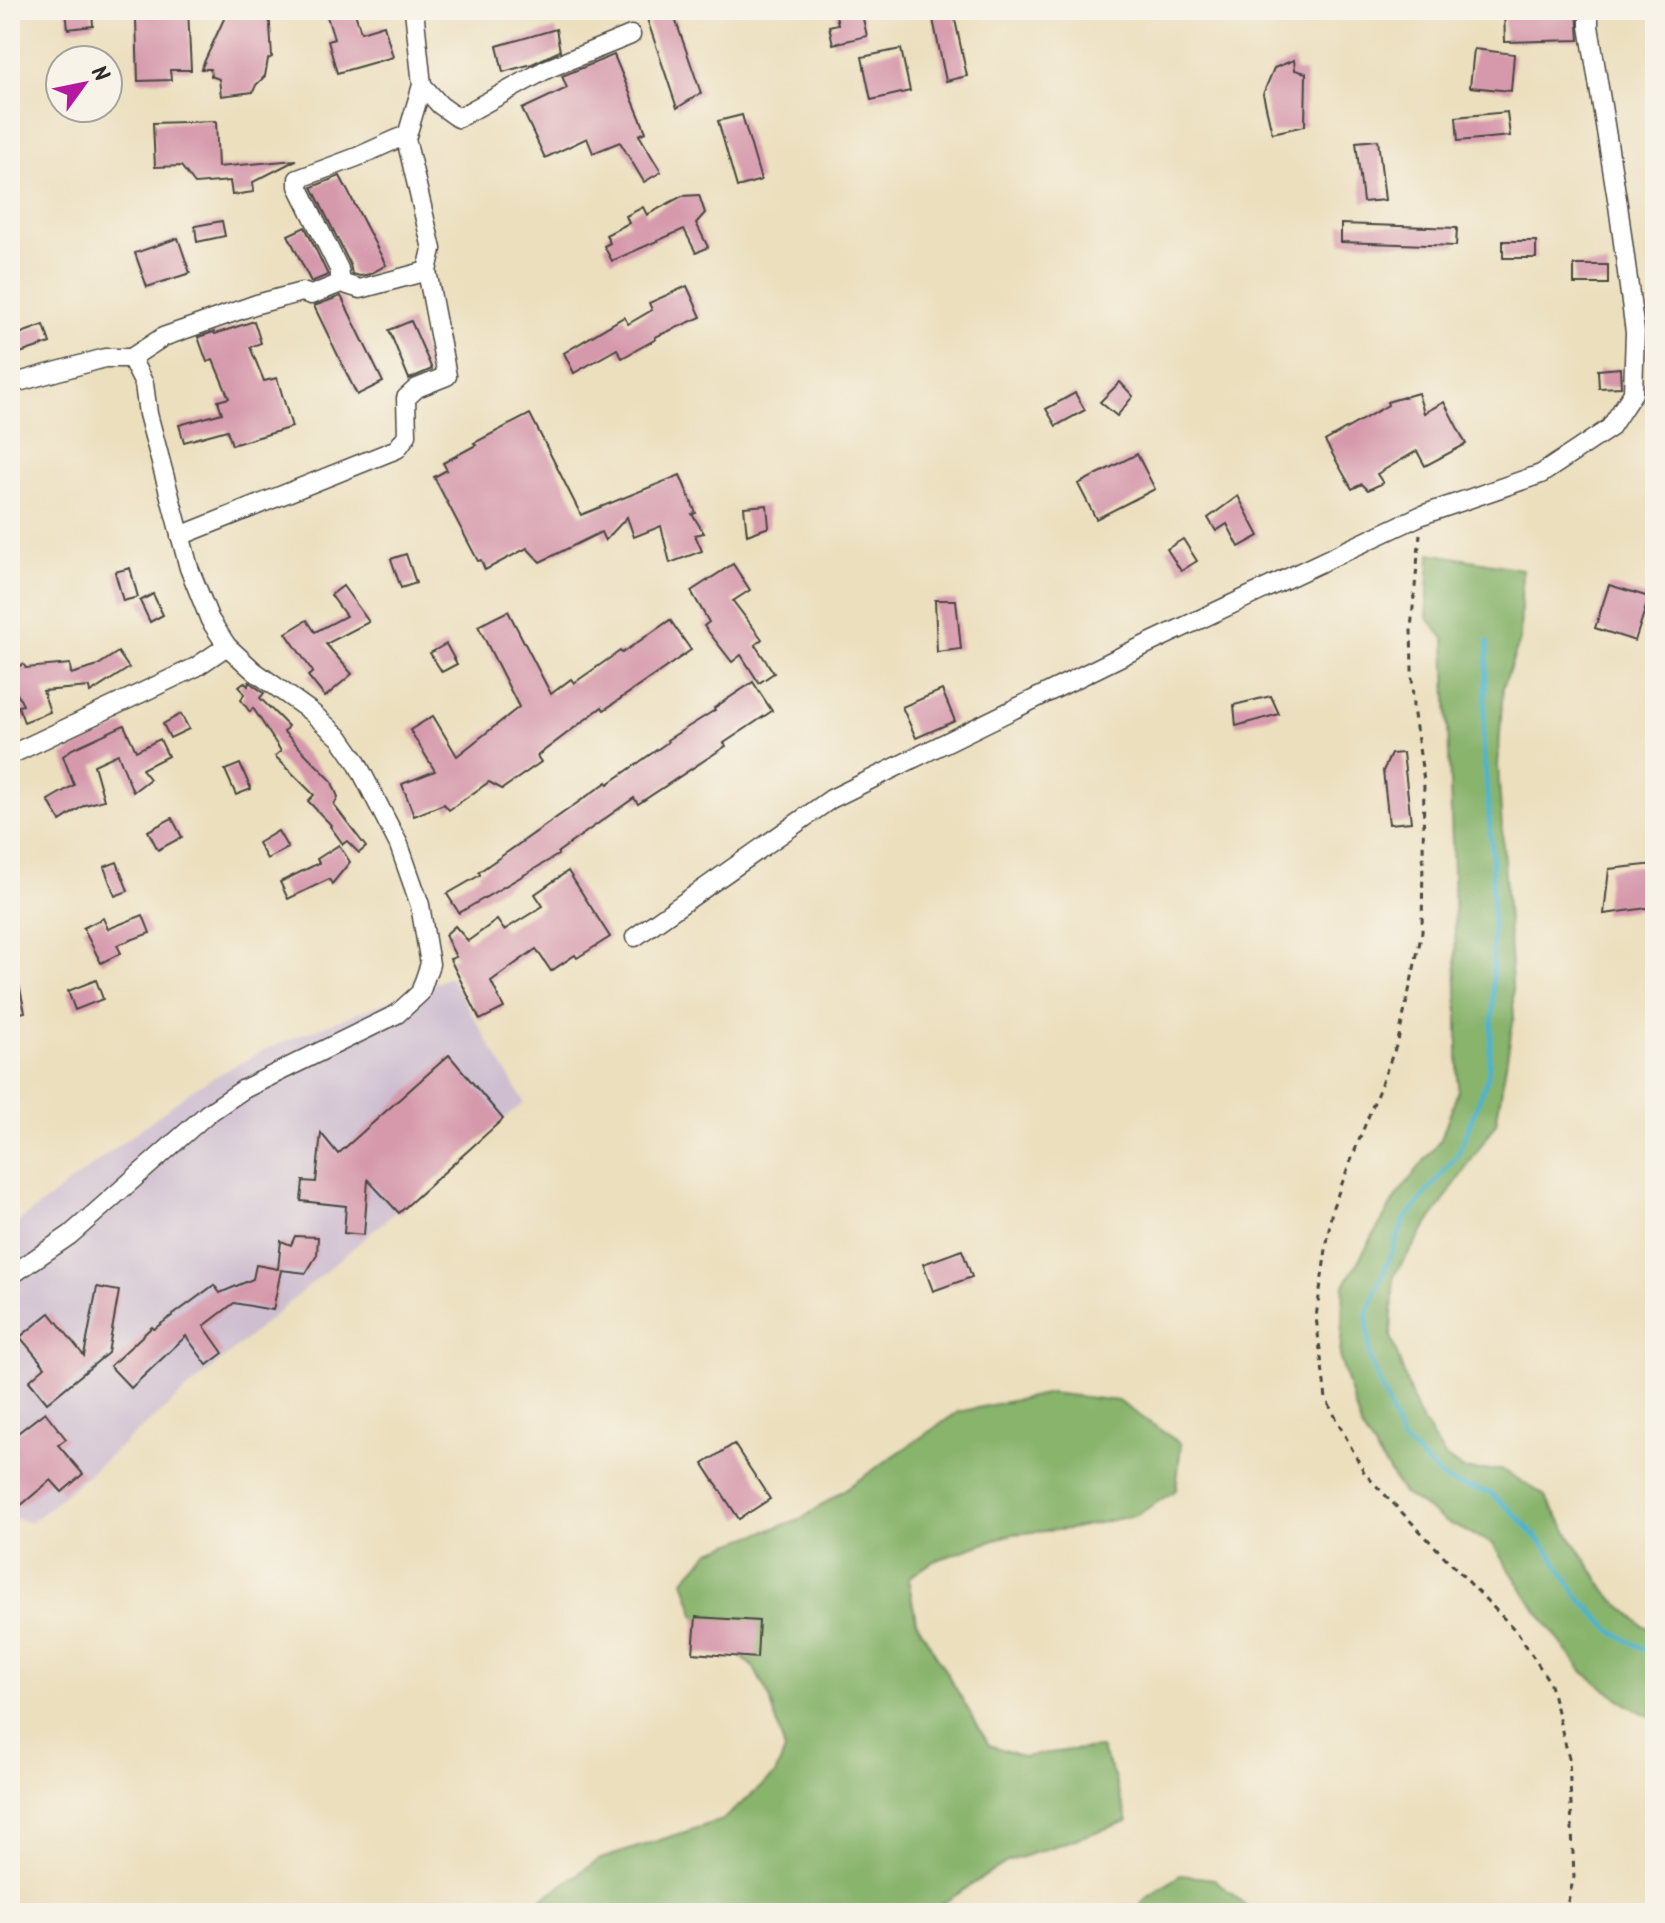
<svg xmlns="http://www.w3.org/2000/svg" width="1665" height="1923" viewBox="0 0 1665 1923" font-family="Kalam,sans-serif">
<rect width="100%" height="100%" fill="#f7f3e8"/>
<filter id="ink" filterUnits="userSpaceOnUse"><feTurbulence type="fractalNoise" baseFrequency=".0125" numOctaves="2"/><feDisplacementMap in="SourceGraphic" scale="16" xChannelSelector="R" yChannelSelector="G"/><feConvolveMatrix kernelMatrix="1 2 1 2 8 2 1 2 1" color-interpolation-filters="sRGB"/></filter>
<filter id="wash" filterUnits="userSpaceOnUse"><feTurbulence type="fractalNoise" baseFrequency=".006" numOctaves="4" result="noise"/><feDisplacementMap in="SourceGraphic" scale="32" xChannelSelector="R" yChannelSelector="G"/><feGaussianBlur stdDeviation="1.8" result="paint"/><feColorMatrix in="noise" values="0 0 0 0 0 0 0 0 0 0 0 0 0 0 0 0 0 1.4 0 .05"/><feComposite in="paint" operator="in"/></filter>
<g filter="url(#wash)">
<rect width="100%" height="100%" fill="#ecdfbe"/>
<polygon fill="#cebed0" points="450,977 524,1102 31,1523 10,1517 10,1228 196,1087 265,1049"/>
<g fill="#88b46c" stroke="#5a704c" stroke-width="2">
<polygon points="1430,553 1522,569 1520,640 1503,687 1498,766 1514,1017 1496,1123 1394,1275 1391,1337 1418,1415 1445,1457 1464,1470 1503,1470 1544,1495 1608,1594 1642,1625 1655,1631 1655,1719 1629,1706 1583,1672 1532,1604 1493,1544 1446,1522 1403,1493 1362,1430 1340,1359 1344,1285 1396,1197 1441,1139 1458,1091 1458,1016 1445,640 1427,617"/>
<polygon points="1050,1393 1118,1401 1181,1444 1176,1490 1137,1515 1069,1529 1012,1534 934,1561 908,1578 916,1621 989,1745 1024,1757 1070,1750 1101,1748 1114,1777 1128,1821 1007,1862 928,1913 522,1913 598,1860 722,1820 775,1775 785,1751 770,1698 754,1668 696,1617 684,1580 710,1551 803,1518 958,1412"/>
<polygon points="1180,1875 1214,1879 1255,1913 1138,1913 1143,1901"/>
</g>
<g fill="none" stroke-linecap="round" stroke-linejoin="round">
<polyline stroke="#4db4cb" stroke-width="5" points="1488,642 1483,741 1492,852 1493,1010 1488,1077 1458,1154 1404,1221 1367,1315 1370,1359 1402,1440 1446,1481 1492,1494 1520,1519 1550,1552 1577,1595 1613,1632 1655,1655"/>
</g>
<g id="blocks">
<g fill="#d699ac">
<polygon points="66,10 92,10 93,26 68,29"/>
<polygon points="139,10 188,10 191,70 170,70 171,80 138,81 136,19 139,19"/>
<polygon points="228,10 269,10 272,57 268,59 265,76 256,85 253,92 221,96 219,79 211,76 210,69 201,69"/>
<polygon points="325,10 354,10 361,32 384,25 393,57 337,73 328,41 334,39"/>
<polygon points="644,10 672,10 701,93 677,108"/>
<polygon points="835,10 861,10 867,36 833,44 829,26 838,24"/>
<polygon points="931,10 953,10 967,76 946,81"/>
<polygon points="1504,10 1577,10 1579,40 1505,42"/>
<polygon points="556,29 560,51 532,64 503,72 497,46"/>
<polygon points="901,49 910,91 871,100 862,57"/>
<polygon points="1474,49 1514,54 1511,91 1470,87"/>
<polygon points="614,55 646,132 639,135 661,172 644,182 620,142 593,153 587,138 545,158 522,109 567,88 562,76"/>
<polygon points="1294,60 1295,70 1306,73 1305,126 1272,133 1263,94 1274,68"/>
<polygon points="1507,112 1510,136 1458,141 1456,117"/>
<polygon points="742,115 761,180 737,187 718,121"/>
<polygon points="216,121 218,167 296,160 253,182 254,192 232,195 230,181 195,184 181,166 155,167 153,123"/>
<polygon points="1378,140 1385,200 1363,202 1356,142"/>
<polygon points="340,176 386,265 370,274 360,276 352,274 350,264 312,187"/>
<polygon points="699,195 705,213 696,223 708,247 696,253 684,229 612,261 604,246 610,243 606,235 629,223 626,216 643,207 647,215 682,196"/>
<polygon points="222,221 225,236 197,242 195,226"/>
<polygon points="1341,224 1457,228 1456,246 1341,242"/>
<polygon points="305,227 328,275 311,282 288,235"/>
<polygon points="178,238 190,273 147,287 135,253"/>
<rect x="1503" y="241" width="33" height="17"/>
<rect x="1574" y="265" width="34" height="19"/>
<polygon points="687,286 701,317 655,337 656,339 622,358 617,349 574,373 564,353 624,317 628,324 652,310 649,303"/>
<polygon points="341,296 383,382 357,395 314,306"/>
<polygon points="254,321 261,343 250,347 264,381 277,378 292,427 232,445 227,430 184,442 179,425 222,413 218,401 229,398 213,360 207,362 198,337 214,332 215,334"/>
<polygon points="411,321 432,369 409,379 389,330"/>
<polygon points="44,325 50,343 14,355 10,337"/>
<polygon points="1620,368 1621,387 1599,388 1598,370"/>
<polygon points="1120,382 1133,396 1117,416 1100,402"/>
<polygon points="1075,393 1085,410 1056,426 1046,409"/>
<polygon points="1418,393 1424,413 1444,402 1466,444 1425,466 1417,451 1377,474 1383,483 1368,490 1362,484 1352,489 1325,441 1388,405 1387,402"/>
<polygon points="530,414 581,515 680,475 696,513 692,514 704,533 695,535 702,551 670,563 661,526 634,537 627,517 605,541 601,532 540,562 527,548 485,570 481,560 478,561 434,477 447,470 443,463 476,445 474,443"/>
<polygon points="1137,454 1155,489 1096,519 1078,484"/>
<polygon points="1238,496 1259,536 1239,547 1227,524 1216,531 1208,518"/>
<polygon points="767,505 769,527 747,535 744,507"/>
<polygon points="1183,539 1197,561 1181,571 1167,549"/>
<polygon points="406,554 416,583 401,588 391,559"/>
<polygon points="733,564 750,590 733,601 762,639 755,645 774,673 759,683 741,655 732,662 704,626 709,622 691,591"/>
<polygon points="130,568 138,597 123,601 115,572"/>
<polygon points="1609,585 1649,597 1635,641 1595,628"/>
<polygon points="343,586 369,622 326,644 352,674 325,697 308,676 313,672 286,633 307,620 315,632 346,616 331,595"/>
<polygon points="153,594 163,615 150,622 140,601"/>
<polygon points="935,600 956,600 961,649 937,652"/>
<polygon points="508,611 551,694 571,679 574,683 620,651 622,653 670,620 691,650 604,710 602,707 537,756 541,762 502,789 489,782 449,810 444,804 414,816 402,784 435,771 410,730 433,716 457,756 519,707 478,626"/>
<polygon points="446,644 457,664 442,672 430,653"/>
<polygon points="118,652 129,668 90,693 89,687 43,691 50,712 24,722 18,706 23,705 10,680 10,671 23,664 26,668 70,664 71,674 95,667"/>
<polygon points="244,682 248,686 249,682 264,693 260,698 288,726 284,732 331,780 338,797 334,805 366,847 359,853 347,841 343,844 330,826 331,825 308,801 314,795 275,756 281,751 253,708 250,712 241,700 244,694 239,686"/>
<polygon points="753,682 772,711 724,743 726,746 638,804 634,798 558,852 558,855 459,913 447,894 480,875 479,872 607,782 608,784 668,742 667,740 715,710 714,708"/>
<polygon points="942,690 955,721 916,738 902,707"/>
<polygon points="1271,696 1279,714 1236,726 1234,705"/>
<polygon points="181,714 189,729 170,738 163,724"/>
<polygon points="124,725 136,751 160,739 168,756 142,769 150,779 133,792 118,754 94,765 104,800 85,805 60,821 48,800 74,785 63,756 72,749"/>
<polygon points="1403,753 1411,822 1389,824 1383,771 1391,754"/>
<polygon points="240,764 251,789 236,795 225,770"/>
<polygon points="172,818 182,837 158,850 148,831"/>
<polygon points="278,831 288,848 267,859 258,843"/>
<polygon points="339,845 350,862 332,884 329,879 288,899 280,882 319,863 317,859"/>
<polygon points="117,862 128,891 115,896 104,867"/>
<polygon points="1655,864 1655,907 1604,914 1609,869"/>
<polygon points="568,871 610,937 577,958 575,955 551,971 536,949 491,981 504,1008 480,1020 450,959 456,957 445,935 455,926 468,941 497,920 504,930 543,906 535,894"/>
<polygon points="143,915 150,933 117,945 121,953 101,963 83,928 103,918 108,929"/>
<polygon points="16,971 25,1012 10,1015 10,972"/>
<polygon points="96,980 103,999 75,1010 68,991"/>
<polygon points="449,1055 503,1119 399,1213 368,1180 364,1235 344,1233 346,1206 301,1201 303,1181 316,1182 321,1133 338,1154"/>
<polygon points="295,1236 318,1237 317,1255 306,1273 281,1270 273,1310 234,1303 204,1326 223,1353 207,1365 186,1336 131,1388 110,1366 152,1327 154,1329 214,1285 220,1293 253,1279 256,1265 278,1269 281,1241 291,1245"/>
<polygon points="962,1250 972,1277 933,1291 923,1264"/>
<polygon points="97,1287 119,1291 108,1353 47,1403 29,1381 45,1367 20,1337 50,1313 84,1356"/>
<polygon points="45,1412 66,1439 58,1445 83,1474 62,1492 51,1480 20,1506 10,1494 10,1439"/>
<polygon points="734,1444 770,1499 739,1519 703,1464"/>
<polygon points="696,1617 759,1621 757,1658 693,1653"/>
</g>
</g>
</g>
<g filter="url(#ink)">
<use href="#blocks" fill-opacity="0" stroke="#484641" stroke-width="2"/>
<g fill="none" stroke-linecap="round" stroke-linejoin="round">
<defs>
<g id="minor">
<polyline points="422,85 440,105 458,118 547,69 631,35"/>
<polyline points="341,283 339,269 298,186 298,179 357,157 406,135"/>
<polyline points="131,358 163,337 257,304 302,292 311,295 341,283 360,289 427,271"/>
<polyline points="10,382 22,381 105,358 131,358 144,384 148,414 189,568 210,620 227,646 254,671 310,711 340,738 356,761 399,845 420,905 430,964 420,993 397,1014 244,1089 207,1114 70,1235 10,1276"/>
<polyline points="180,536 397,449 407,435 406,398 417,388 447,376 427,271 432,249 406,139 422,85 414,10"/>
<polyline points="10,755 196,667 227,646"/>
<polyline points="635,937 831,799 1126,654 1422,515 1541,474 1610,428 1633,393 1635,332 1618,205 1589,26 1589,10"/>
</g>
</defs>
<use href="#minor" stroke="#484641" stroke-width="21"/>
<polyline stroke="#484641" stroke-width="3" stroke-dasharray="6 6" stroke-linecap="butt" points="1420,534 1411,629 1413,708 1424,781 1422,932 1398,1041 1332,1209 1316,1317 1326,1399 1365,1474 1517,1632 1549,1681 1569,1758 1574,1877 1565,1913"/>
<use href="#minor" stroke="#fff" stroke-width="18"/>
</g>
</g>
<rect width="1665" height="1923" fill="none" stroke="#f7f3e8" stroke-width="40"/>
<g transform="translate(84 84) rotate(57)"><circle r="38" fill="#f7f3e8" stroke="#a5a39c" stroke-width="2"/>
<path d="M0-6L14 30L0 20L-14 30Z" fill="#b5179e"/>
<text y="-12" font-size="22" font-weight="bold" text-anchor="middle" fill="#2b2b2b">N</text>
</g>
</svg>
